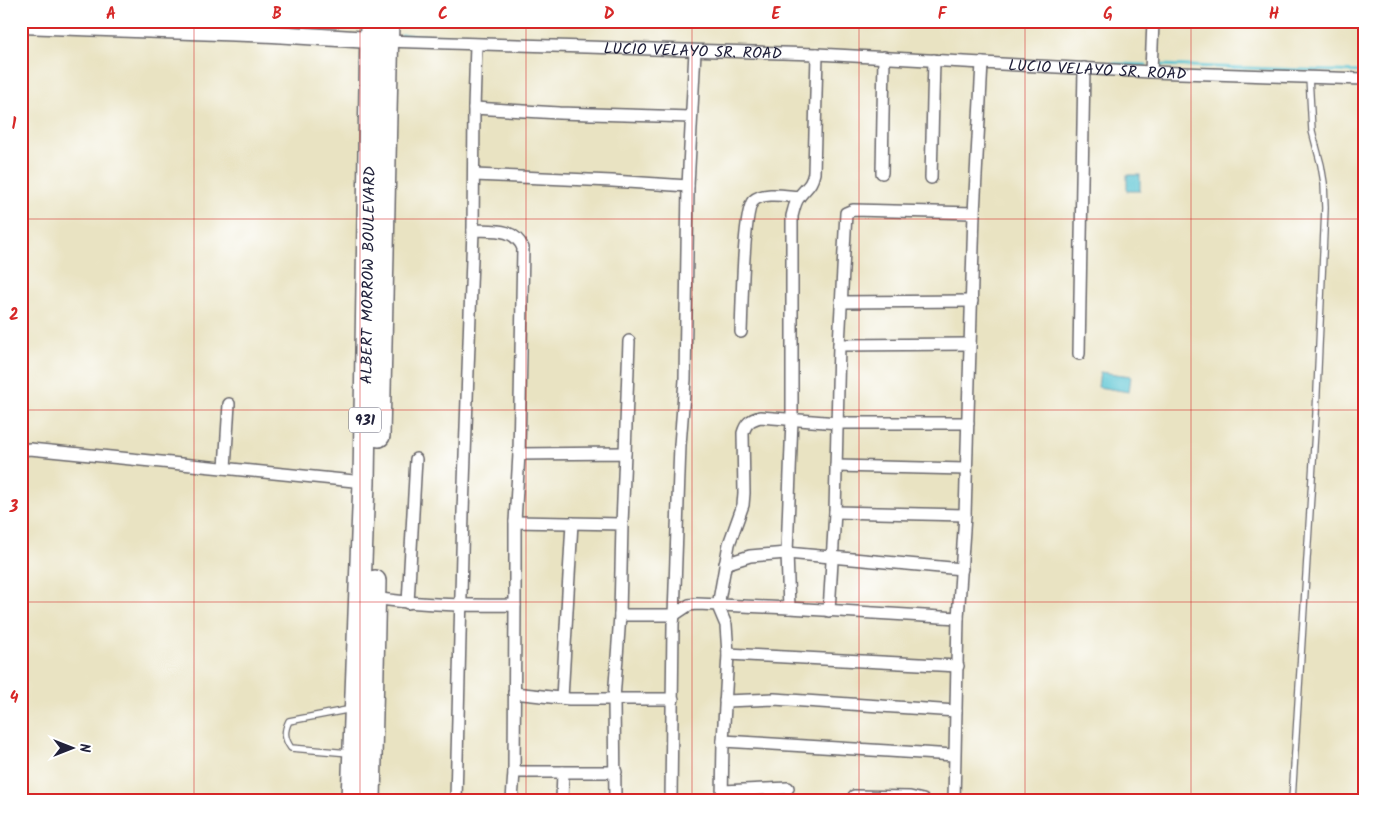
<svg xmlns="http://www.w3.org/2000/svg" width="1385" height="821" viewBox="0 0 1385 821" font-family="Kalam,sans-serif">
<rect width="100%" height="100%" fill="#fff"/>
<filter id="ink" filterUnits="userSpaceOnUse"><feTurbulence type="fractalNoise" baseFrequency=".02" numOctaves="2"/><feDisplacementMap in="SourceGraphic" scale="10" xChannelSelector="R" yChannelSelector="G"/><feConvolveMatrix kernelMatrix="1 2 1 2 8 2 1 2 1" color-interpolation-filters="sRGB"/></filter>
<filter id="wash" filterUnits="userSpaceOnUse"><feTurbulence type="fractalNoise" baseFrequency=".0096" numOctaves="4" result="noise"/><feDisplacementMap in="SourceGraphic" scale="20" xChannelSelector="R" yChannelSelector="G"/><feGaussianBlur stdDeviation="1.12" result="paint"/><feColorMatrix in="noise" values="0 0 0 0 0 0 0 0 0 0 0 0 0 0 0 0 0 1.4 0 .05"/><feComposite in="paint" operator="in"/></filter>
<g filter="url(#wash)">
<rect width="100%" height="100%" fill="#e9e3c2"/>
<g fill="#57c3d1" stroke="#3c7286">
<rect x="1127" y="175" width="13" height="16"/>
<polygon points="1100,372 1131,376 1129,392 1098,387"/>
</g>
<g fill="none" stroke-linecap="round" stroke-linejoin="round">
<g stroke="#57c3d1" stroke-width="3">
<polyline points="150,21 166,22"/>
<polyline points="402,35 496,39"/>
<polyline points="1047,61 1146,65"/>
<polyline points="1159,65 1364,72"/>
</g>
</g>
</g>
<g filter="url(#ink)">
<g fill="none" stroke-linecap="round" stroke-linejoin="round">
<defs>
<g id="lane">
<path d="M349 753 291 748C284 738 284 731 289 721L352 709"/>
<polyline points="1292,800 1316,414 1325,208 1324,183 1321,165 1312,131 1309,77"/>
</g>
<g id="street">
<path id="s1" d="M384 41 817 54 1151 72 1364 79"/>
<path d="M817 54 814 173C811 187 807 186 799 197 795 202 794 209 792 216V419L787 553 789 608 958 618"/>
<polyline points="1151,72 1153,21"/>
<polyline points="474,108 476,45"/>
<polyline points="882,173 884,57"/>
<polyline points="474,175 612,181 688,186"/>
<polyline points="931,178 934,60"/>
<path d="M473 230C493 231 514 227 523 248L519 454"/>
<polyline points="841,302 972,301"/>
<path d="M741 332C742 312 743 212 753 201 763 191 786 196 799 197"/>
<polyline points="839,345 970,344"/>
<polyline points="1079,354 1084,68"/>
<polyline points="21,450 30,449 364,482"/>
<polyline points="625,453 629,341"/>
<polyline points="836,466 966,469"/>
<polyline points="225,468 229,404"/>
<polyline points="835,512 965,515"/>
<polyline points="515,522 519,454 625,453 622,524"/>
<polyline points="725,564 750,556 787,553 962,569"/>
<path d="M374 598C421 605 467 606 515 605L514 772 512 800"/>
<polyline points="408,603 416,459"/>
<polyline points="515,605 515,522 622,524 620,615"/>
<polyline points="829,611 835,512 839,345 846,213 853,210 974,213"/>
<polyline points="674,615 680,445 685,380 688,186 695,51"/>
<polyline points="674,615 689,605 697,604 789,608"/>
<polyline points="728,654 958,666"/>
<polyline points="514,693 569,699 614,699 615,800"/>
<polyline points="562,698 572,523"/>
<polyline points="725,701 774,699 956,711"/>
<polyline points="723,741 954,755"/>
<polyline points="514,772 563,772 562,800"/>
<polyline points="563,772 616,772"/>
<polyline points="723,791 788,788"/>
<polyline points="854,796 910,797 923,800"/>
<polyline points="456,800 463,512 473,230 474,108 559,113 691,117"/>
<polyline points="671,800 673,624 674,615 620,615 614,699 673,699"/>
<path d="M722 800 723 741 728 654 726 625 718 606 729 544 743 505 744 493 743 433C746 423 750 420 760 417L838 423H968"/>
<polyline points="954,800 958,618 965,515 974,213 982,63"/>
</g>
<polyline id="secondary" points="21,25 273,34 370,40"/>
<g id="highway">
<polyline points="379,436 388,21"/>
<path id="s2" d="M352 800 364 482 371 21"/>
<polyline points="370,800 375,581"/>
</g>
</defs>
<use href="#lane" stroke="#68666a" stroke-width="8"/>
<use href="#street" stroke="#68666a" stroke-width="14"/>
<use href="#secondary" stroke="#68666a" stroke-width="19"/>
<use href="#highway" stroke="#68666a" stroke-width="24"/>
<use href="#lane" stroke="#fff" stroke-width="5.5"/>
<use href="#street" stroke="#fff" stroke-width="11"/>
<use href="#secondary" stroke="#fff" stroke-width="16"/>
<use href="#highway" stroke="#fff" stroke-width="21"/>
</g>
</g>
<path fill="none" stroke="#d62828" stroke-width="1" stroke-opacity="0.55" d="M194 21V800M360 21V800M526 21V800M692 21V800M859 21V800M1025 21V800M1191 21V800M21 219H1364M21 410H1364M21 602H1364"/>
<g text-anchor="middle" stroke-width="4" stroke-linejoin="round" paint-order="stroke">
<rect fill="#fff" stroke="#646476" stroke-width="1" x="349" y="407.5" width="32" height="25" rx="4"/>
<g font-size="15" font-weight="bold" fill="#22223b">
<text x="365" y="425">931</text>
</g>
<g font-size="16" fill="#22223b" stroke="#fff">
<text dy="6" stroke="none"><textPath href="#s1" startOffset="309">LUCIO VELAYO SR. ROAD</textPath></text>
<text dy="6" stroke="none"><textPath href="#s1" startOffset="714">LUCIO VELAYO SR. ROAD</textPath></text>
<text dy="6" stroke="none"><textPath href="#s2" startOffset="525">ALBERT MORROW BOULEVARD</textPath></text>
</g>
</g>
<rect width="1385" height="821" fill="none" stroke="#fff" stroke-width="55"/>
<g transform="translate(72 748) rotate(90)" stroke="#ffffff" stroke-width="4" paint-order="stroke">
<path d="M0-4L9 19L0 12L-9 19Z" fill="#22223b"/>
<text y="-8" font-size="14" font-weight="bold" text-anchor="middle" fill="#22223b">N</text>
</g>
<rect x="28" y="28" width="1330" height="766" fill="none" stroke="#d62828" stroke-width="2"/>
<g font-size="16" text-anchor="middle" font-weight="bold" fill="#d62828">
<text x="111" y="19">A</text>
<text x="277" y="19">B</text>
<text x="443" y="19">C</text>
<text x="609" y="19">D</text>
<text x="776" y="19">E</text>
<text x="942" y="19">F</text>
<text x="1108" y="19">G</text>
<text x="1274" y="19">H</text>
<text x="14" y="129">1</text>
<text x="14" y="320">2</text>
<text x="14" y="512">3</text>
<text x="14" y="703">4</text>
</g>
</svg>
